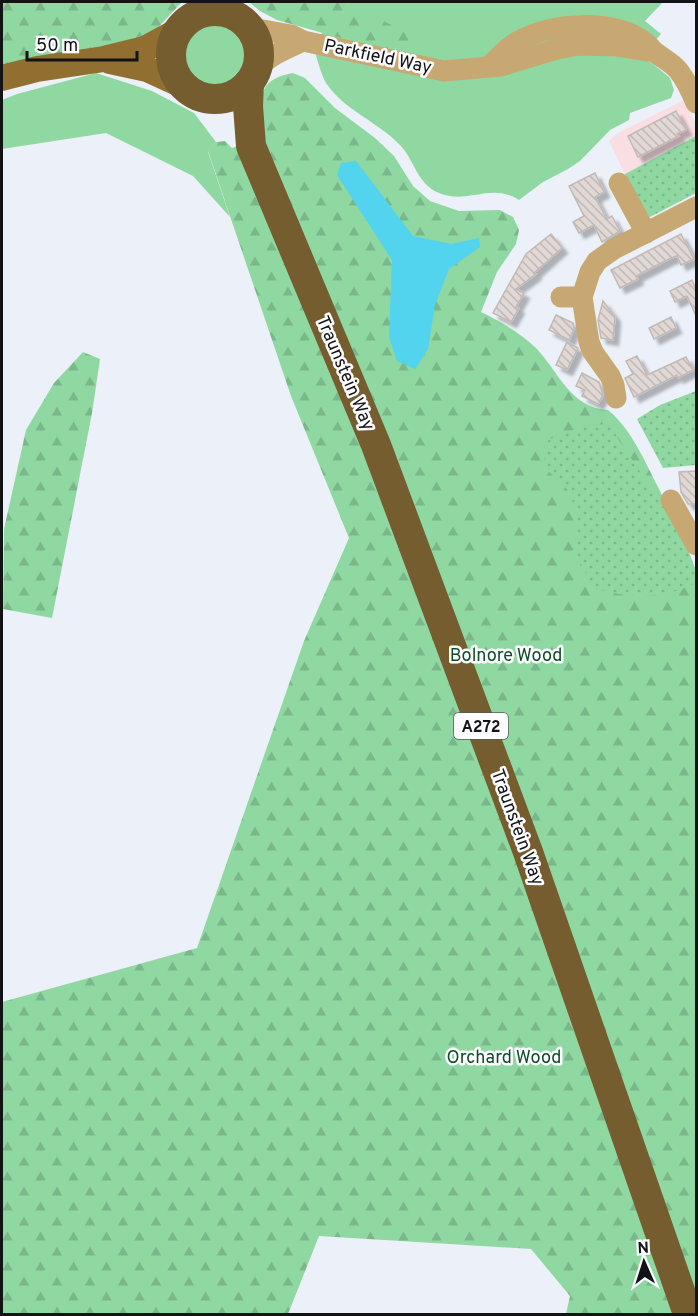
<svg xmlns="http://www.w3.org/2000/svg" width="698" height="1316" viewBox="0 0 698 1316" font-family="Overpass,sans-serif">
<defs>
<pattern id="forest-firs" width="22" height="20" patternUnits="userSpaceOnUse" patternTransform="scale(1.5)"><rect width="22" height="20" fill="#8fd8a2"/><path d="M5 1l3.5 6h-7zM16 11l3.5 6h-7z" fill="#7ab88b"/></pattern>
<pattern id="park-dots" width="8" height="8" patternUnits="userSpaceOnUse" patternTransform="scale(1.5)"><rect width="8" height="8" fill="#8fd8a2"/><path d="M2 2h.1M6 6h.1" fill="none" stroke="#7ab88b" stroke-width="1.8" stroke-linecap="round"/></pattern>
<pattern id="building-back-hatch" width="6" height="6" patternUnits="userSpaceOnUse" patternTransform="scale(1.5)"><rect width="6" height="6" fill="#e1d8d5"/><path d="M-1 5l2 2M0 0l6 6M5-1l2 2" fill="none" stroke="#c0b8b6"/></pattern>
<filter id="shadow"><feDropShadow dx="5.5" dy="5.5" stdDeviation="1.5" flood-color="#0004"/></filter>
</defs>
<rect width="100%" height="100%" fill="#ecf0f8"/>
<polygon fill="#f9dee4" points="684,100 696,125 696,136 625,174 609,141 618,133"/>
<g fill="#8fd8a2">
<polygon points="344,2 663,2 645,21 661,34 654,42 487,58 447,64 321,37 322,32 344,39 348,4"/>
<circle cx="214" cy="55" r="35"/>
<path d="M315 52 414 74 575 52 640 57 652 63 670 78 674 90 671 98 630 113 629 120 610 130 580 161 568 169 543 182 519 200C491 182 468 205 439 193 417 184 415 161 400 145 377 121 345 111 326 83 321 74 318 62 315 52Z"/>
<polygon points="96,73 152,91 194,113 216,142 208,152 230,217 193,176 106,133 2,149 2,100 17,94"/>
</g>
<g fill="url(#forest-firs)">
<polygon points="2,2 182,2 150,36 111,48 2,66"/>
<polygon points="249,2 344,2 412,35 412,55 344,39 277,20 260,11"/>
<path d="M293 73 305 78 335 108 375 138 394 156 413 186 430 201 459 211 500 210 513 217 519 230 516 244 497 272 481 312C500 321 520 333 536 348 559 372 570 408 608 410 632 430 644 460 658 487 672 515 685 542 696 571V1314H566L570 1296 531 1249 319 1236 288 1314H2V1002L197 948 304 641 349 538 291 396 208 151 216 142 225 141 232 148 261 137C262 104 252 80 293 73Z"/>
<polygon points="83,352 100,359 92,413 52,618 3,609 4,529 26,430 54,383"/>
</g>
<g fill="url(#park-dots)">
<polygon points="696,136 696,193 648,218 625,174"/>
<polygon points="696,391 696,465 663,468 637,419 660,405"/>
<path d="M608 423 684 539 696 571V583C659 600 633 599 594 588L576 555 574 505 567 489 544 467V443L563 432Z"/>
</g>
<polygon fill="#52d3ee" points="356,161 413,236 451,244 479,238 480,247 449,269 435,305 428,349 415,369 397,361 389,337 392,260 337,175 341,163"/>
<g fill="url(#building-back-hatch)" stroke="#c2b9b6" stroke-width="1.5" filter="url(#shadow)">
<polygon points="676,111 686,130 677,134 679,136 638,157 628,136"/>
<polygon points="595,173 604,192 595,197 607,219 612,216 620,231 602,242 594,225 579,233 573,222 584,216 569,186"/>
<polygon points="551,234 562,248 534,273 536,274 516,289 524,293 516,307 519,308 511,322 493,313 526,254"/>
<polygon points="681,234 694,259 681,265 677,256 669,259 636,276 638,279 620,288 611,270"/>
<polygon points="692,280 696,290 696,316 687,296 675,302 670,291"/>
<polygon points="603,301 615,317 613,340 601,338 598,320"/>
<polygon points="556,315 573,323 574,329 569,340 549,330"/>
<polygon points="671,317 676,328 654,339 649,328"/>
<polygon points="567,342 578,348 567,370 556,365"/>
<polygon points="637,356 647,375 686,357 693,370 678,378 677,375 634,397 625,378 633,374 626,361"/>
<polygon points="582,373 599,382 603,395 598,404 582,396 585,390 576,386"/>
<polygon points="696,471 696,504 688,504 681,492 679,472"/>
</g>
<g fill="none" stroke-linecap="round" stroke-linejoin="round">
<g stroke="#c7a872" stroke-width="21">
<polyline points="251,28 291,35 303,41 444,71 501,66 557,49 578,45 616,46 654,52"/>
<path d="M489 66C499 58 506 48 517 42 552 22 613 18 646 43 650 46 652 50 656 53 664 59 672 63 678 70 686 80 691 91 696 103"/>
<path d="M256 70C273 53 282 51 303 41"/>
<polyline points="619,183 646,233"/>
<polyline points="561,297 582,297"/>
<polyline points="616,398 614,385 610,376 593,352 589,342 582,297 590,272 597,261 614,249 696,207"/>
<polyline points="671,500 696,545"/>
</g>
<g stroke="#916f30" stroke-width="26">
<polyline points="110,61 147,69 184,86"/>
<polyline points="2,78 37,69 104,59 145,49 176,32"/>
</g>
<g stroke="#765d2f" stroke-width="30">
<circle cx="215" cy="55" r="44"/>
<polyline points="249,83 248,106 251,146 376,445 528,852 688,1314"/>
</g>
</g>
<g text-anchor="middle" stroke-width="5" stroke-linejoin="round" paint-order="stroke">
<rect fill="#fdfdff" stroke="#58595b" stroke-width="1.5" x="454" y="713" width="54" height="26" rx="4.5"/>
<g font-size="16" font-weight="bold" fill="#121315">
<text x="481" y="732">A272</text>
</g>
<g font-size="18" fill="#121315" stroke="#fdfdff">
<text transform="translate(378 56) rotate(12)" y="6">Parkfield Way</text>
<text transform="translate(346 373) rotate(67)" y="6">Traunstein Way</text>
<text transform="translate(518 827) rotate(70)" y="6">Traunstein Way</text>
</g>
<g font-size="18" fill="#0f4d27" stroke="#fdfdff">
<text x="506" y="661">Bolnore Wood</text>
<text x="504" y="1063">Orchard Wood</text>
</g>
</g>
<rect width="698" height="1316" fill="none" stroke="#121315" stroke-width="6"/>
<g transform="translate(644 1262) rotate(357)" stroke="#fdfdff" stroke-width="4.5" paint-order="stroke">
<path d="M0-4.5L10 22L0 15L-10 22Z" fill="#121315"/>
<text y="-9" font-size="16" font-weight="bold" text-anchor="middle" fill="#121315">N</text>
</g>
<path d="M27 51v9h110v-9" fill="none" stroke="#121315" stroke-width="3"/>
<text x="36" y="51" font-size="18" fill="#121315" stroke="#fdfdff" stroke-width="4.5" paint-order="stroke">50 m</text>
</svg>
